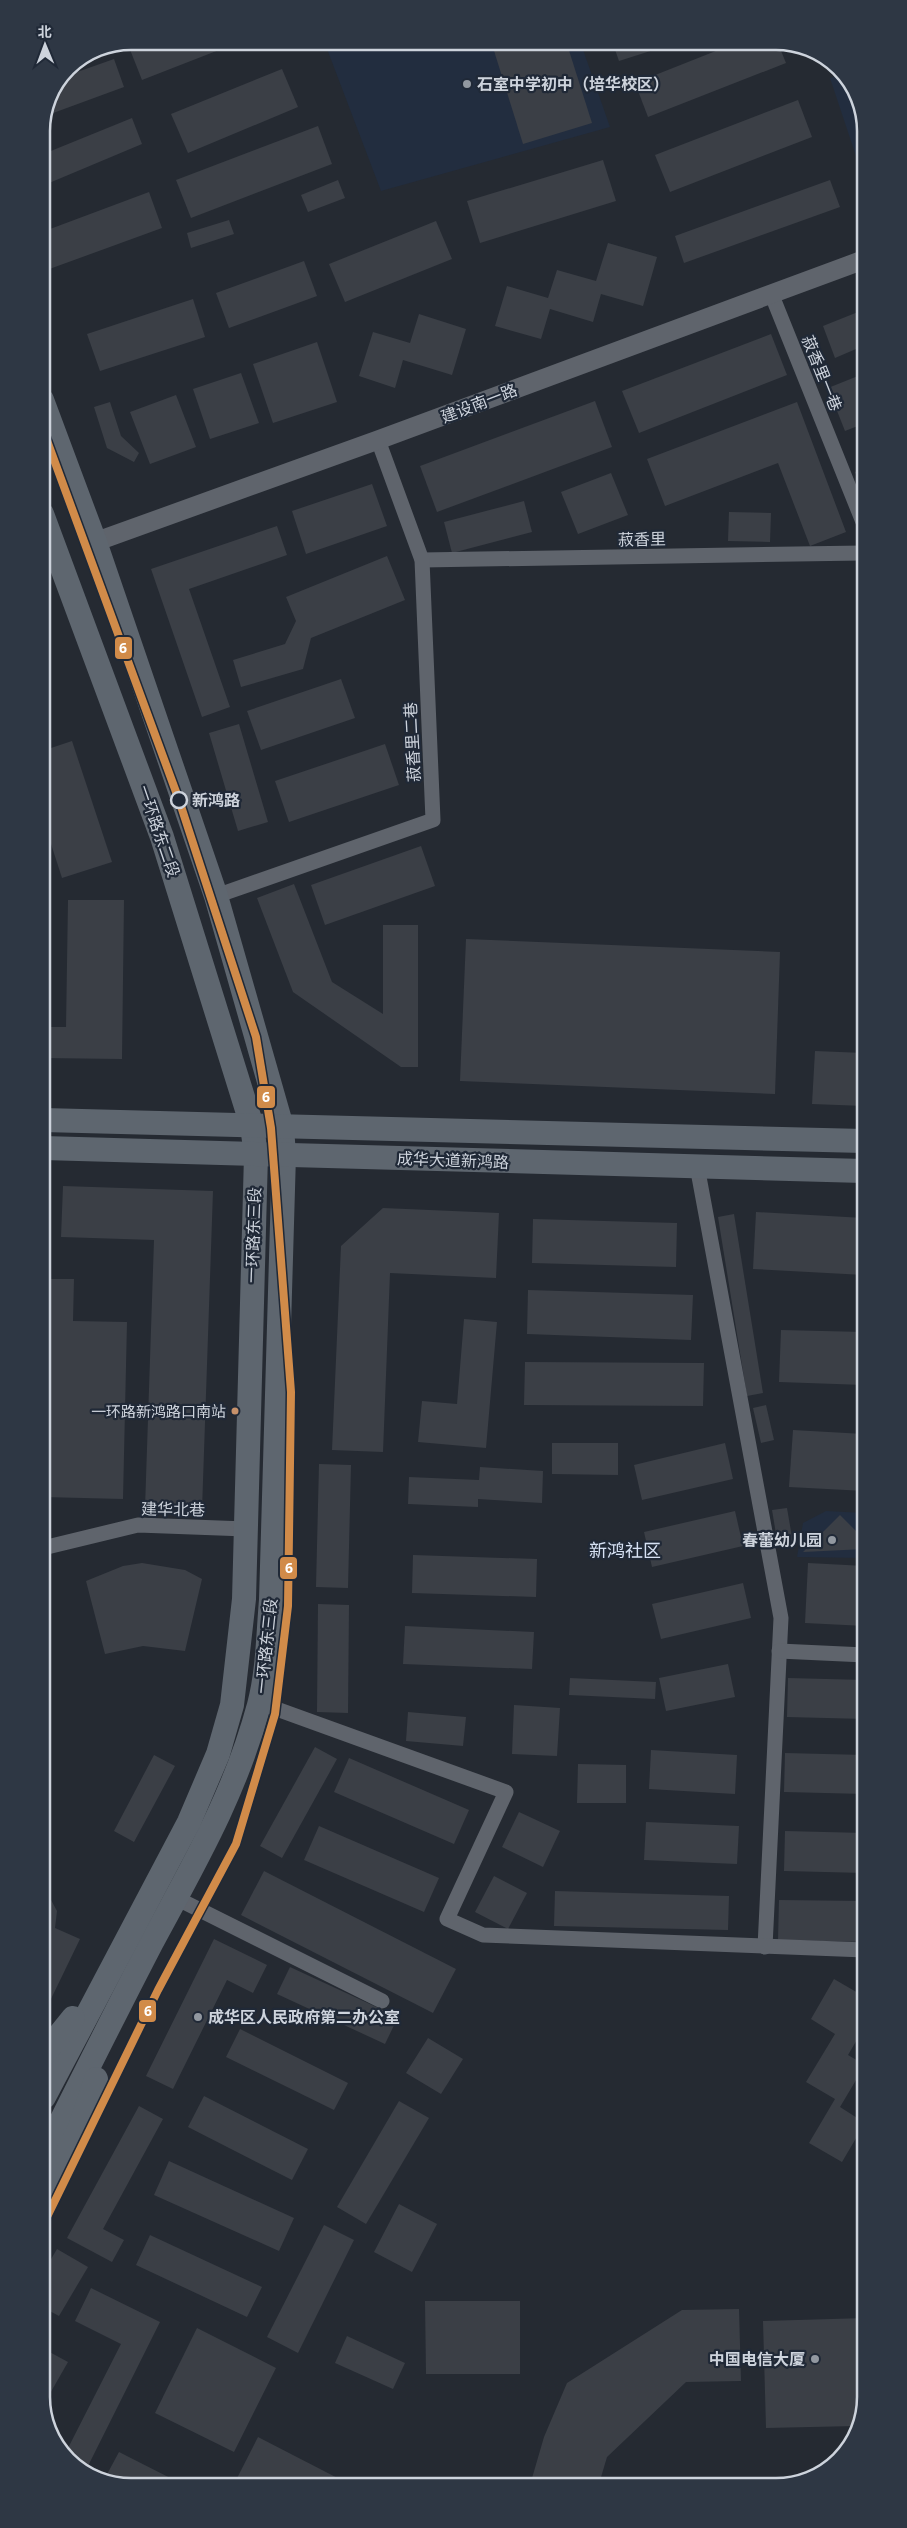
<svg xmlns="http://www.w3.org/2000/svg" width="907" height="2528" viewBox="0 0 907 2528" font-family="'Open Sans','Noto Sans SC',sans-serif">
<rect width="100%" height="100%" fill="#252a32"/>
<g fill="#222d3f">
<polygon points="324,41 580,41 610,127 381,191"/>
<polygon points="841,75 863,107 863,177 830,78"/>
<polygon points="826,1511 865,1513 865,1558 797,1557 803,1523"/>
</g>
<g fill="#3b3f46">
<polygon points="131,41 242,41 142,80 127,42"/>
<polygon points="491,41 566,41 592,123 523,144"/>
<polygon points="612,41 661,41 663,47 619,61"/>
<polygon points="741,41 777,41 786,63 648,117 635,83"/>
<polygon points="114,59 124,87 45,116 63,77"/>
<polygon points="282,69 298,107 188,153 171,114"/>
<polygon points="798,100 812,137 670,192 655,155"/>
<polygon points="132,118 142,144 42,186 41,155"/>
<polygon points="318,126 332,164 191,218 176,180"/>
<polygon points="603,160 616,201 480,243 467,201"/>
<polygon points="338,180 345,198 308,212 301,195"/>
<polygon points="830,180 840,207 684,263 675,236"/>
<polygon points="149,192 162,228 44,271 42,264 42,232"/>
<polygon points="229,220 234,234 191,248 187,233"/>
<polygon points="436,221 452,259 345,302 329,264"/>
<polygon points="608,243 657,257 643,306 601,294 593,322 550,309 541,339 495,326 507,286 548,298 557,270 596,281"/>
<polygon points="304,261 317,296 229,328 216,293"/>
<polygon points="193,299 205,337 100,371 87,334"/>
<polygon points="863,310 863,346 835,358 823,326"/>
<polygon points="419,314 466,329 452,375 403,360 395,388 359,376 373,332 410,343"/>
<polygon points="771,334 787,375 639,433 622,391"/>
<polygon points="317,342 337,402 273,423 253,364"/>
<polygon points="241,373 259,423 210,439 193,389"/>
<polygon points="863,374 863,424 845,431 828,388"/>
<polygon points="176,395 196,447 150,464 130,412"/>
<polygon points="595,401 612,447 437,512 420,466"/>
<polygon points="110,402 121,436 139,453 134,462 107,448 94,407"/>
<polygon points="797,402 846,532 810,546 778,463 665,506 647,459"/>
<polygon points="863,469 863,491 855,472"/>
<polygon points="611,473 628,515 578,534 561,492"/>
<polygon points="372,484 387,526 306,554 292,511"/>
<polygon points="524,501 532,532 452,553 444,522"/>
<polygon points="729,512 771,513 770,542 728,541"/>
<polygon points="277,526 287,555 189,589 230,707 202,717 151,569"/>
<polygon points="387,556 405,600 311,638 303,669 241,687 233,660 285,644 296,621 286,597"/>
<polygon points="341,679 355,718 261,750 247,711"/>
<polygon points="42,690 51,713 42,716"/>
<polygon points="239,724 268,822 238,831 209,733"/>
<polygon points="72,741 112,862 62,878 42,816 42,751"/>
<polygon points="385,744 399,785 289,822 275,781"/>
<polygon points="421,846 435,886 325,925 311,885"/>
<polygon points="294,884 332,982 383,1014 383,925 418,925 418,1067 401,1067 293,992 257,898"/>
<polygon points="68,900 124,900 122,1059 43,1058 43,1027 66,1027"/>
<polygon points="466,939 780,952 775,1094 460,1081"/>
<polygon points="815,1051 864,1053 864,1106 812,1104"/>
<polygon points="63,1186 213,1191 202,1510 145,1508 154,1240 61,1237"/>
<polygon points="383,1208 499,1213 496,1278 390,1273 383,1452 332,1450 341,1246"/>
<polygon points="756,1212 864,1218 864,1275 753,1269"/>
<polygon points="734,1214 763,1393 747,1396 718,1217"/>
<polygon points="533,1219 677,1223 676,1267 532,1263"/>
<polygon points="43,1279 74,1279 73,1321 127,1322 123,1499 43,1497"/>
<polygon points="528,1290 693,1295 691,1340 527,1334"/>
<polygon points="464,1319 497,1322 486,1448 418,1442 422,1401 457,1404"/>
<polygon points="781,1330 864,1332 864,1385 779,1382"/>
<polygon points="525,1362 704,1363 703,1406 524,1405"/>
<polygon points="766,1405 774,1440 761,1443 753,1408"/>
<polygon points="793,1430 864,1434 865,1491 789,1487"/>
<polygon points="552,1443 618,1443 618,1475 552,1474"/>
<polygon points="725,1443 733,1479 642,1500 634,1465"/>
<polygon points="319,1464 351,1465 348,1588 316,1587"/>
<polygon points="480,1467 543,1471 542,1503 478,1499 478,1507 408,1504 409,1477 479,1480"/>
<polygon points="787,1508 793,1543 778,1546 772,1510"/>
<polygon points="735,1511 743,1546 652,1567 644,1532"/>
<polygon points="840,1515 865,1540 865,1549 803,1552"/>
<polygon points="413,1555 537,1559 536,1597 412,1593"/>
<polygon points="142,1563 185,1570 202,1579 185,1651 143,1646 105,1654 86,1581 123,1566"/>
<polygon points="808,1563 865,1566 865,1626 805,1623"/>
<polygon points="743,1583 751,1618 661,1639 652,1604"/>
<polygon points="318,1604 349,1605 348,1713 317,1712"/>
<polygon points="405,1626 534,1632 532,1669 403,1664"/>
<polygon points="728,1664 735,1697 666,1711 659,1678"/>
<polygon points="570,1678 656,1682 655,1699 569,1695"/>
<polygon points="788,1678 865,1680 865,1719 787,1717"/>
<polygon points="514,1705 560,1708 557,1756 512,1754"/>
<polygon points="408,1712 466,1717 463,1746 406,1741"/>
<polygon points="315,1747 337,1759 282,1858 260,1846"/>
<polygon points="651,1750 737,1755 735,1794 649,1789"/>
<polygon points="785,1753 865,1755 865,1794 784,1792"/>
<polygon points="154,1755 175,1766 134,1842 114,1831"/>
<polygon points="349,1758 469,1810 454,1844 334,1792"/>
<polygon points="578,1764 626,1765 626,1803 577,1803"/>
<polygon points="519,1812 560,1831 543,1867 502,1847"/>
<polygon points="646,1822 739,1826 737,1864 644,1860"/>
<polygon points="319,1826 439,1878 424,1912 304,1860"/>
<polygon points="785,1831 865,1833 865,1873 784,1871"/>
<polygon points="264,1871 456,1969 433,2013 241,1915"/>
<polygon points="494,1876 527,1893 508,1929 475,1912"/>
<polygon points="44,1887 57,1911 55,1928 80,1939 50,2001 44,1998"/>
<polygon points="555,1891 729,1896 728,1930 554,1926"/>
<polygon points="779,1900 865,1901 865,1942 778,1940"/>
<polygon points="214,1939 267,1965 253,1993 227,1980 173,2089 146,2076"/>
<polygon points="290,1967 398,2017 385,2044 277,1994"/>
<polygon points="834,1979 865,1997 865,2026 848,2055 865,2065 840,2107 865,2123 842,2162 809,2143 835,2099 806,2082 835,2034 811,2019"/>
<polygon points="240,2029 348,2083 334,2110 226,2057"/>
<polygon points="428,2038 463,2059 441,2094 406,2073"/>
<polygon points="204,2096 308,2149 292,2180 188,2127"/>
<polygon points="399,2101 429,2118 366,2224 337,2207"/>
<polygon points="139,2106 163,2119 103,2229 124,2240 112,2262 67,2238"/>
<polygon points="169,2161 294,2218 279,2251 154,2195"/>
<polygon points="859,2170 865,2170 865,2205 856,2204"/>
<polygon points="399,2204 437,2224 412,2272 374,2252"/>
<polygon points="324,2225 354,2240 298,2353 267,2337"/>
<polygon points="150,2235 262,2287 247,2317 136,2265"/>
<polygon points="57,2249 88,2267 59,2316 44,2308 44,2271"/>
<polygon points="91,2288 160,2322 86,2470 72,2465 65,2454 121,2344 75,2321"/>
<polygon points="425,2301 520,2301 520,2374 426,2374"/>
<polygon points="739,2309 741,2381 686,2382 607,2457 599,2484 530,2485 544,2437 567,2383 682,2310"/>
<polygon points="866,2318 866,2398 856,2426 766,2428 763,2321"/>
<polygon points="197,2328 276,2368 234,2452 155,2413"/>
<polygon points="347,2336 405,2363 393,2389 335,2363"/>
<polygon points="44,2349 68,2362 44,2404"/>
<polygon points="258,2437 353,2486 233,2486"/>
<polygon points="119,2452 186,2486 125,2487 105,2478"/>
</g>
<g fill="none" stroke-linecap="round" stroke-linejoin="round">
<g stroke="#5f646c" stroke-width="15">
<polyline points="771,293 863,522"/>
<polyline points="422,560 863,553"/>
<polyline points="42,565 58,559"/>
<polyline points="216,896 433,820 422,560 378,440"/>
<polyline points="697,1166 781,1618 765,1947"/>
<polyline points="43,1548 138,1525 246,1529"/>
<polyline points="779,1651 865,1655"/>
<polyline points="260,1703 506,1792 447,1919 483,1935 865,1950"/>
<polyline points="176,1898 382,2001"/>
</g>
<polyline stroke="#5f646c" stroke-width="19" points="95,542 378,440 863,260"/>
<g stroke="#5e666f" stroke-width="24">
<path d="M42 400 95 542 216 896 282 1127 284 1155 271 1600C268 1634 268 1671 259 1705 235 1794 195 1862 152 1942 115 2013 80 2084 44 2155"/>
<polyline points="42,514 162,837 252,1126 256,1155 244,1599 232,1705 218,1754 189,1822 44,2097"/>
<polyline points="43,1120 864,1141"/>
<polyline points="43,1148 864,1171"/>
<polyline points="44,2054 73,2018"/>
<polyline points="44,2198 79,2130 96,2079"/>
</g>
<defs>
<polyline id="metro-1" points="42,427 179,800 256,1037 271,1128 291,1392 288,1606 275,1714 236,1844 158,1990 44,2223"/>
</defs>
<use href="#metro-1" stroke="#202937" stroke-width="11"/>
<use href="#metro-1" stroke="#d18b49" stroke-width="8"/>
</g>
<g fill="#9298a0" stroke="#202937" stroke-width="2">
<circle cx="467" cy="84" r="5"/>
<circle cx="832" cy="1540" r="5"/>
<circle cx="198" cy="2017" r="5"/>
<circle cx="815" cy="2359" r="5"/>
</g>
<circle fill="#202937" stroke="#cdd3dc" stroke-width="2.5" cx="179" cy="800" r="8"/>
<circle fill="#c7916a" stroke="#202937" stroke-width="2" cx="235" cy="1411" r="4.5"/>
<g text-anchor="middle" stroke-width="4.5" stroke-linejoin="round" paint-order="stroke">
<g font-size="15" fill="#cdd3dc" stroke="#202937" text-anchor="end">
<text x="226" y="1417">一环路新鸿路口南站</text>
</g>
<g font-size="16" font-weight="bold" fill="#cdd3dc" stroke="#202937" text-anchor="start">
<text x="477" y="90">石室中学初中（培华校区）</text>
<text x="822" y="1546" text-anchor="end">春蕾幼儿园</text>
<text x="208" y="2023">成华区人民政府第二办公室</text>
<text x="805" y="2365" text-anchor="end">中国电信大厦</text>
</g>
<g font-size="16" fill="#cdd3dc" stroke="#202937">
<text transform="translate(822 373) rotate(68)" y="6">菽香里一巷</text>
<text transform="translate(479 403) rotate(-21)" y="6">建设南一路</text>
<text transform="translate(642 539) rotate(-1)" y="6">菽香里</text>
<text transform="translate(412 742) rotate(-93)" y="6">菽香里二巷</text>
<text transform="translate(159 831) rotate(71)" y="6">一环路东二段</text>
<text transform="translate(453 1160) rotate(2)" y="6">成华大道新鸿路</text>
<text transform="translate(253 1235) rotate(-88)" y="6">一环路东三段</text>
<text transform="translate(173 1509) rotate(1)" y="6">建华北巷</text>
<text transform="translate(266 1646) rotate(-84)" y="6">一环路东三段</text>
</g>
<g font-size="16" font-weight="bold" fill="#cdd3dc" stroke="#202937" text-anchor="start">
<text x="192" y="806">新鸿路</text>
</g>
<g font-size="18" fill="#d6e1f4" stroke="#202937">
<text x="625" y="1557">新鸿社区</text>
</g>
</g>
<path d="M0 0H907V2528H0ZM131 50H776A81 81 0 0 1 857 131V2397A81 81 0 0 1 776 2478H131A81 81 0 0 1 50 2397V131A81 81 0 0 1 131 50Z" fill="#2e3744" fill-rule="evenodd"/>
<path fill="none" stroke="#cdd3dc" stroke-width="2.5" d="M131 50H776A81 81 0 0 1 857 131V2397A81 81 0 0 1 776 2478H131A81 81 0 0 1 50 2397V131A81 81 0 0 1 131 50Z"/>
<g stroke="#202937" stroke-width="2">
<rect x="114" y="636" width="19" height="24" rx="5" fill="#d18b49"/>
<rect x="256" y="1085" width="20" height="24" rx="5" fill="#d18b49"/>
<rect x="279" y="1556" width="19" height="24" rx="5" fill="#d18b49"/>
<rect x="138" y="1999" width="19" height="24" rx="5" fill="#d18b49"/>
</g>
<g font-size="14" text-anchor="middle" font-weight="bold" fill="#fff">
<text x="123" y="653">6</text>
<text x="266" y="1102">6</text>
<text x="289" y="1573">6</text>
<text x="148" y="2016">6</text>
</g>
<g transform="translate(45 45) rotate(359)" stroke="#202937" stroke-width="4" paint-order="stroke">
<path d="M0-4L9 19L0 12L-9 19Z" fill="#cdd3dc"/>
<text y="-8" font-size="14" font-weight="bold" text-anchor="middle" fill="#cdd3dc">北</text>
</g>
</svg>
